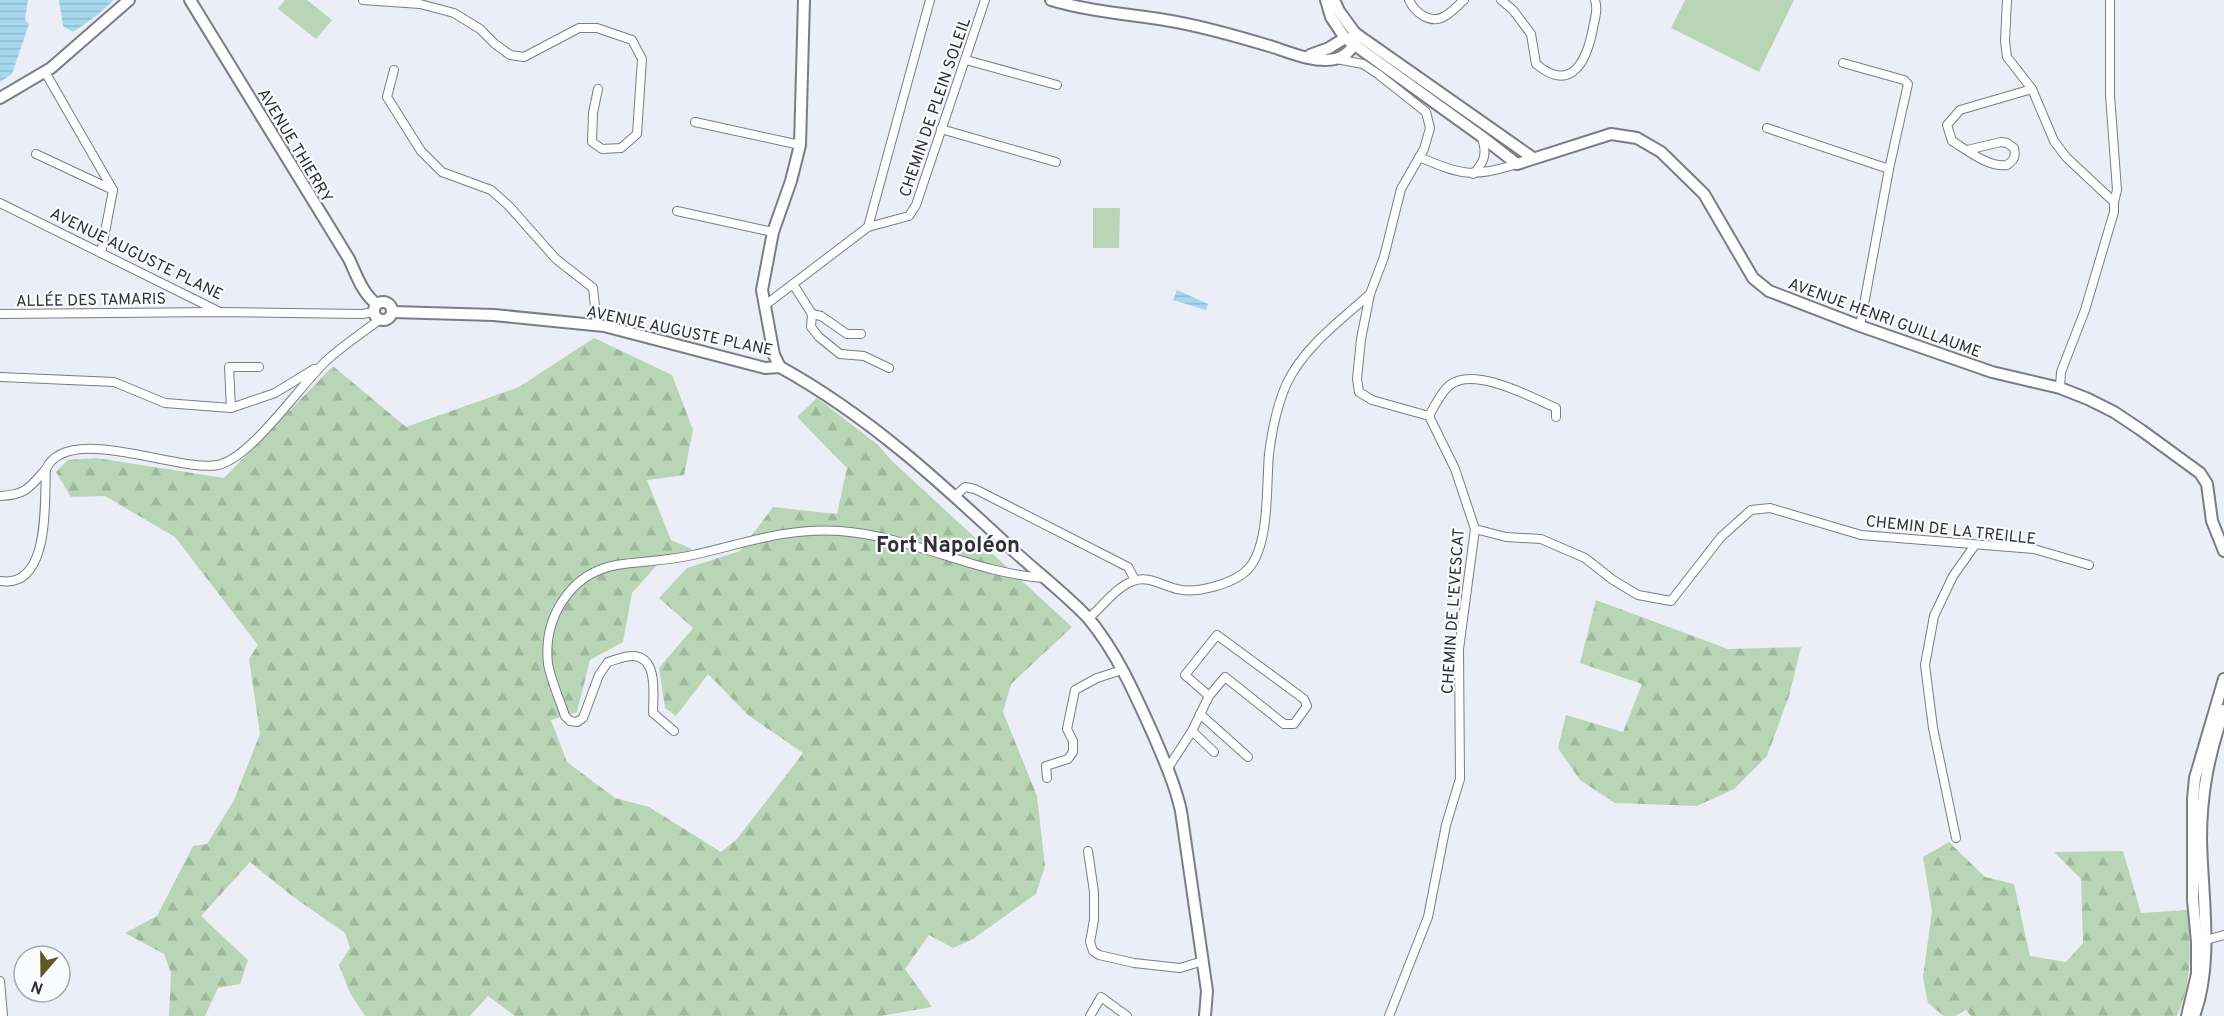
<svg xmlns="http://www.w3.org/2000/svg" width="2224" height="1016" viewBox="0 0 2224 1016" font-family="Overpass,sans-serif">
<defs>
<pattern id="forest-firs" width="22" height="20" patternUnits="userSpaceOnUse" patternTransform="scale(1.5)"><rect width="22" height="20" fill="#b8d6b6"/><path d="M5 1l3.5 6h-7zM16 11l3.5 6h-7z" fill="#9fb89d"/></pattern>
<pattern id="water-rules" width="6" height="5" patternUnits="userSpaceOnUse" patternTransform="scale(1.5)"><rect width="6" height="5" fill="#a6d8ed"/><path d="M0 2.5h6" fill="none" stroke="#8fbacc"/></pattern>
</defs>
<rect width="100%" height="100%" fill="#ebeef7"/>
<g fill="#b8d6b6">
<polygon points="285,0 307,0 332,20 316,39 278,9"/>
<polygon points="1685,0 1794,0 1759,72 1671,28"/>
<polygon points="1093,208 1120,208 1119,248 1093,248"/>
</g>
<g fill="url(#forest-firs)">
<polygon points="594,338 672,375 693,430 684,475 647,480 671,540 692,549 690,552 664,557 632,593 623,642 590,660 577,712 551,720 567,762 615,798 649,807 721,852 737,839 803,753 748,715 708,674 676,716 665,708 659,668 693,628 659,598 687,568 740,551 773,507 837,514 847,468 797,417 817,398 877,444 893,462 1072,627 1011,684 1003,712 1037,796 1045,866 1036,894 973,939 953,948 929,935 905,969 932,1007 881,1016 515,1016 488,996 470,1016 365,1016 350,993 339,965 350,948 345,933 292,896 250,862 201,916 248,960 240,984 218,988 205,1016 169,1016 171,973 164,954 125,933 157,916 193,846 207,844 234,800 260,734 249,659 258,645 175,537 105,496 71,497 56,472 68,460 96,458 224,478 333,366 406,427 519,387"/>
<polygon points="1596,600 1728,649 1801,647 1789,696 1767,756 1734,789 1697,806 1615,803 1580,780 1558,748 1566,715 1623,732 1642,684 1580,663"/>
<path d="M1949 842 1985 877 2014 884 2030 956 2066 962 2083 943 2081 879 2054 852 2123 851 2141 913 2188 910C2190 949 2193 980 2177 1016H1971L1966 1010 1955 1016H1944L1928 1003 1923 977 1932 911 1923 857Z"/>
</g>
<g fill="url(#water-rules)">
<polygon points="0,0 28,0 25,19 29,24 12,74 0,82"/>
<polygon points="59,0 114,0 95,17 73,32 63,26"/>
<polygon points="1177,290 1208,304 1206,310 1173,300"/>
</g>
<g fill="none" stroke-linecap="round" stroke-linejoin="round">
<defs>
<g id="street">
<polyline points="363,0 420,4 454,13 480,29 495,44 510,55 524,57 579,28 597,28 632,40 642,59 637,134 621,148 602,149 592,142 593,113 598,89"/>
<path d="M1409 0C1415 13 1431 25 1445 16 1452 12 1458 5 1464 0"/>
<path d="M1501 0 1513 10 1531 34 1536 64C1572 94 1587 60 1593 28 1595 18 1598 10 1595 0"/>
<polyline points="2007,0 2005,41 2007,57 2032,89 2054,141 2066,157 2114,202 2114,212 2085,310 2061,372 2060,388"/>
<polyline points="2110,0 2110,95 2117,190 2114,202"/>
<polyline points="1336,59 1363,64 1378,74 1426,112 1430,128 1424,149 1401,189 1384,257 1370,294 1361,339 1357,379 1359,392 1372,400 1429,416 1455,469 1475,529 1459,649 1460,779 1446,825 1428,917 1389,1016"/>
<polyline points="966,60 1057,85"/>
<polyline points="1843,63 1904,80 1908,84 1889,169"/>
<polyline points="394,70 387,97 421,151 442,172 491,190 509,206 556,259 593,288 597,326"/>
<polyline points="45,72 113,190"/>
<polyline points="695,122 800,145"/>
<polyline points="1767,128 1889,169 1860,326"/>
<polyline points="941,129 1056,162"/>
<path d="M1967 150 2001 142 2007 143 2014 148C2016 157 2014 160 2007 165 1989 168 1967 150 1952 141L1947 125 1960 110 2032 89"/>
<polyline points="36,154 113,190 101,253"/>
<path d="M1419 157C1462 175 1471 178 1517 164"/>
<path d="M1473 174C1485 162 1487 153 1482 138"/>
<polyline points="0,203 218,311"/>
<polyline points="677,211 773,232"/>
<polyline points="868,227 909,216 916,205 985,0"/>
<polyline points="793,284 812,314 811,327 819,337 840,354 864,356 889,368"/>
<polyline points="764,306 868,227 930,0"/>
<polyline points="0,314 219,312 362,314 374,312"/>
<polyline points="812,314 821,316 847,334 861,334"/>
<polyline points="0,377 114,382 165,403 231,408 275,393 314,369"/>
<polyline points="231,408 229,367 259,367"/>
<path d="M1429 416C1434 407 1441 392 1450 385 1474 366 1531 397 1556 408V417"/>
<path d="M0 496C26 495 29 488 46 469"/>
<polyline points="955,496 965,487 975,489 1128,567 1135,580"/>
<polyline points="1475,529 1506,537 1541,539 1585,558 1613,580 1638,595 1671,601 1721,537 1751,510 1770,508 1861,535 2034,549 2089,565"/>
<path d="M0 581C51 589 44 501 46 469 68 422 179 473 218 465 251 458 299 387 325 362 342 346 361 334 379 320"/>
<path d="M1088 619C1102 607 1116 587 1133 581 1149 575 1162 586 1177 589 1196 594 1235 584 1249 568 1270 543 1266 486 1269 454 1272 430 1277 405 1287 383 1304 347 1340 321 1370 294"/>
<polyline points="1200,714 1248,757"/>
<path d="M674 731 653 713C653 696 659 656 632 656 624 656 615 660 608 662L599 675 583 718 577 722 570 721 565 716C560 700 551 681 548 664 543 619 569 574 616 565 641 561 667 561 693 555 742 544 788 527 840 531 910 536 974 573 1044 578"/>
<polyline points="1192,731 1214,752"/>
<polyline points="1168,768 1192,731 1209,696 1225,677 1284,724 1294,724 1307,706 1304,699 1217,635 1185,675 1209,696"/>
<polyline points="1047,778 1046,766 1068,759 1073,752 1073,741 1067,729 1075,690 1097,678 1122,670"/>
<polyline points="1956,838 1933,728 1925,665 1934,616 1953,576 1975,545"/>
<polyline points="1088,851 1094,892 1094,920 1090,942 1093,951 1099,955 1134,963 1180,968 1203,961"/>
<polyline points="2202,941 2224,935"/>
<polyline points="0,981 3,1016"/>
<polyline points="1090,1016 1101,997 1127,1016"/>
</g>
<g id="secondary">
<path d="M190 0 349 259C356 274 363 295 377 304"/>
<path d="M1051 0C1088 11 1127 14 1165 20 1203 26 1240 37 1276 48 1293 54 1317 63 1335 59 1347 56 1357 46 1355 33"/>
<polyline points="1326,0 1331,17 1345,38 1481,136 1517,164 1611,134 1637,138 1661,152 1704,194 1753,278 1769,291 1860,326 1992,372 2060,388 2088,399 2114,412 2141,430 2200,473 2207,484 2212,521 2224,551"/>
<polyline points="1334,0 1339,11 1355,33 1533,158"/>
<polyline points="1310,55 1329,48 1345,38 1350,39"/>
<polyline points="0,98 51,68 129,0"/>
<circle cx="383" cy="311" r="9"/>
<polyline points="393,312 494,315 604,326 765,368 780,367"/>
<path d="M780 367C869 416 941 483 1015 552 1038 573 1069 597 1089 619 1117 653 1135 694 1153 734 1164 760 1175 784 1181 811L1207 991 1205 1016"/>
<polyline points="780,367 774,355 762,290 773,232 791,181 800,145 804,0"/>
<polyline points="2187,1016 2197,974 2197,942 2193,900 2193,799 2195,778 2224,679"/>
<path d="M2194 1016C2214 963 2202 895 2201 839 2201 792 2209 754 2224 710"/>
</g>
</defs>
<use href="#street" stroke="#7b7d85" stroke-width="10"/>
<use href="#secondary" stroke="#7b7d85" stroke-width="14"/>
<use href="#street" stroke="#fff" stroke-width="8"/>
<use href="#secondary" stroke="#fff" stroke-width="10"/>
</g>
<g text-anchor="middle" stroke-width="4.5" stroke-linejoin="round" paint-order="stroke">
<g font-size="16" fill="#313135" stroke="#fafbff">
<text transform="translate(934 107) rotate(-71)" y="6">CHEMIN DE PLEIN SOLEIL</text>
<text transform="translate(296 145) rotate(59)" y="6">AVENUE THIERRY</text>
<text transform="translate(137 253) rotate(26)" y="6">AVENUE AUGUSTE PLANE</text>
<text transform="translate(91 299) rotate(-1)" y="6">ALLÉE DES TAMARIS</text>
<text transform="translate(1885 317) rotate(20)" y="6">AVENUE HENRI GUILLAUME</text>
<text transform="translate(680 330) rotate(12)" y="6">AVENUE AUGUSTE PLANE</text>
<text transform="translate(1951 529) rotate(6)" y="6">CHEMIN DE LA TREILLE</text>
<text transform="translate(1452 611) rotate(-86)" y="6">CHEMIN DE L'EVESCAT</text>
</g>
<g font-size="22" font-weight="bold" fill="#313135" stroke="#fafbff">
<text x="948" y="552">Fort Napoléon</text>
</g>
</g>
<g transform="translate(42 974) rotate(200)"><circle r="28" fill="#fafbff" stroke="#aaaaae" stroke-width="1.5"/>
<path d="M0-4.5L10 22L0 15L-10 22Z" fill="#5b5926"/>
<text y="-9" font-size="16" font-weight="bold" text-anchor="middle" fill="#313135">N</text>
</g>
</svg>
